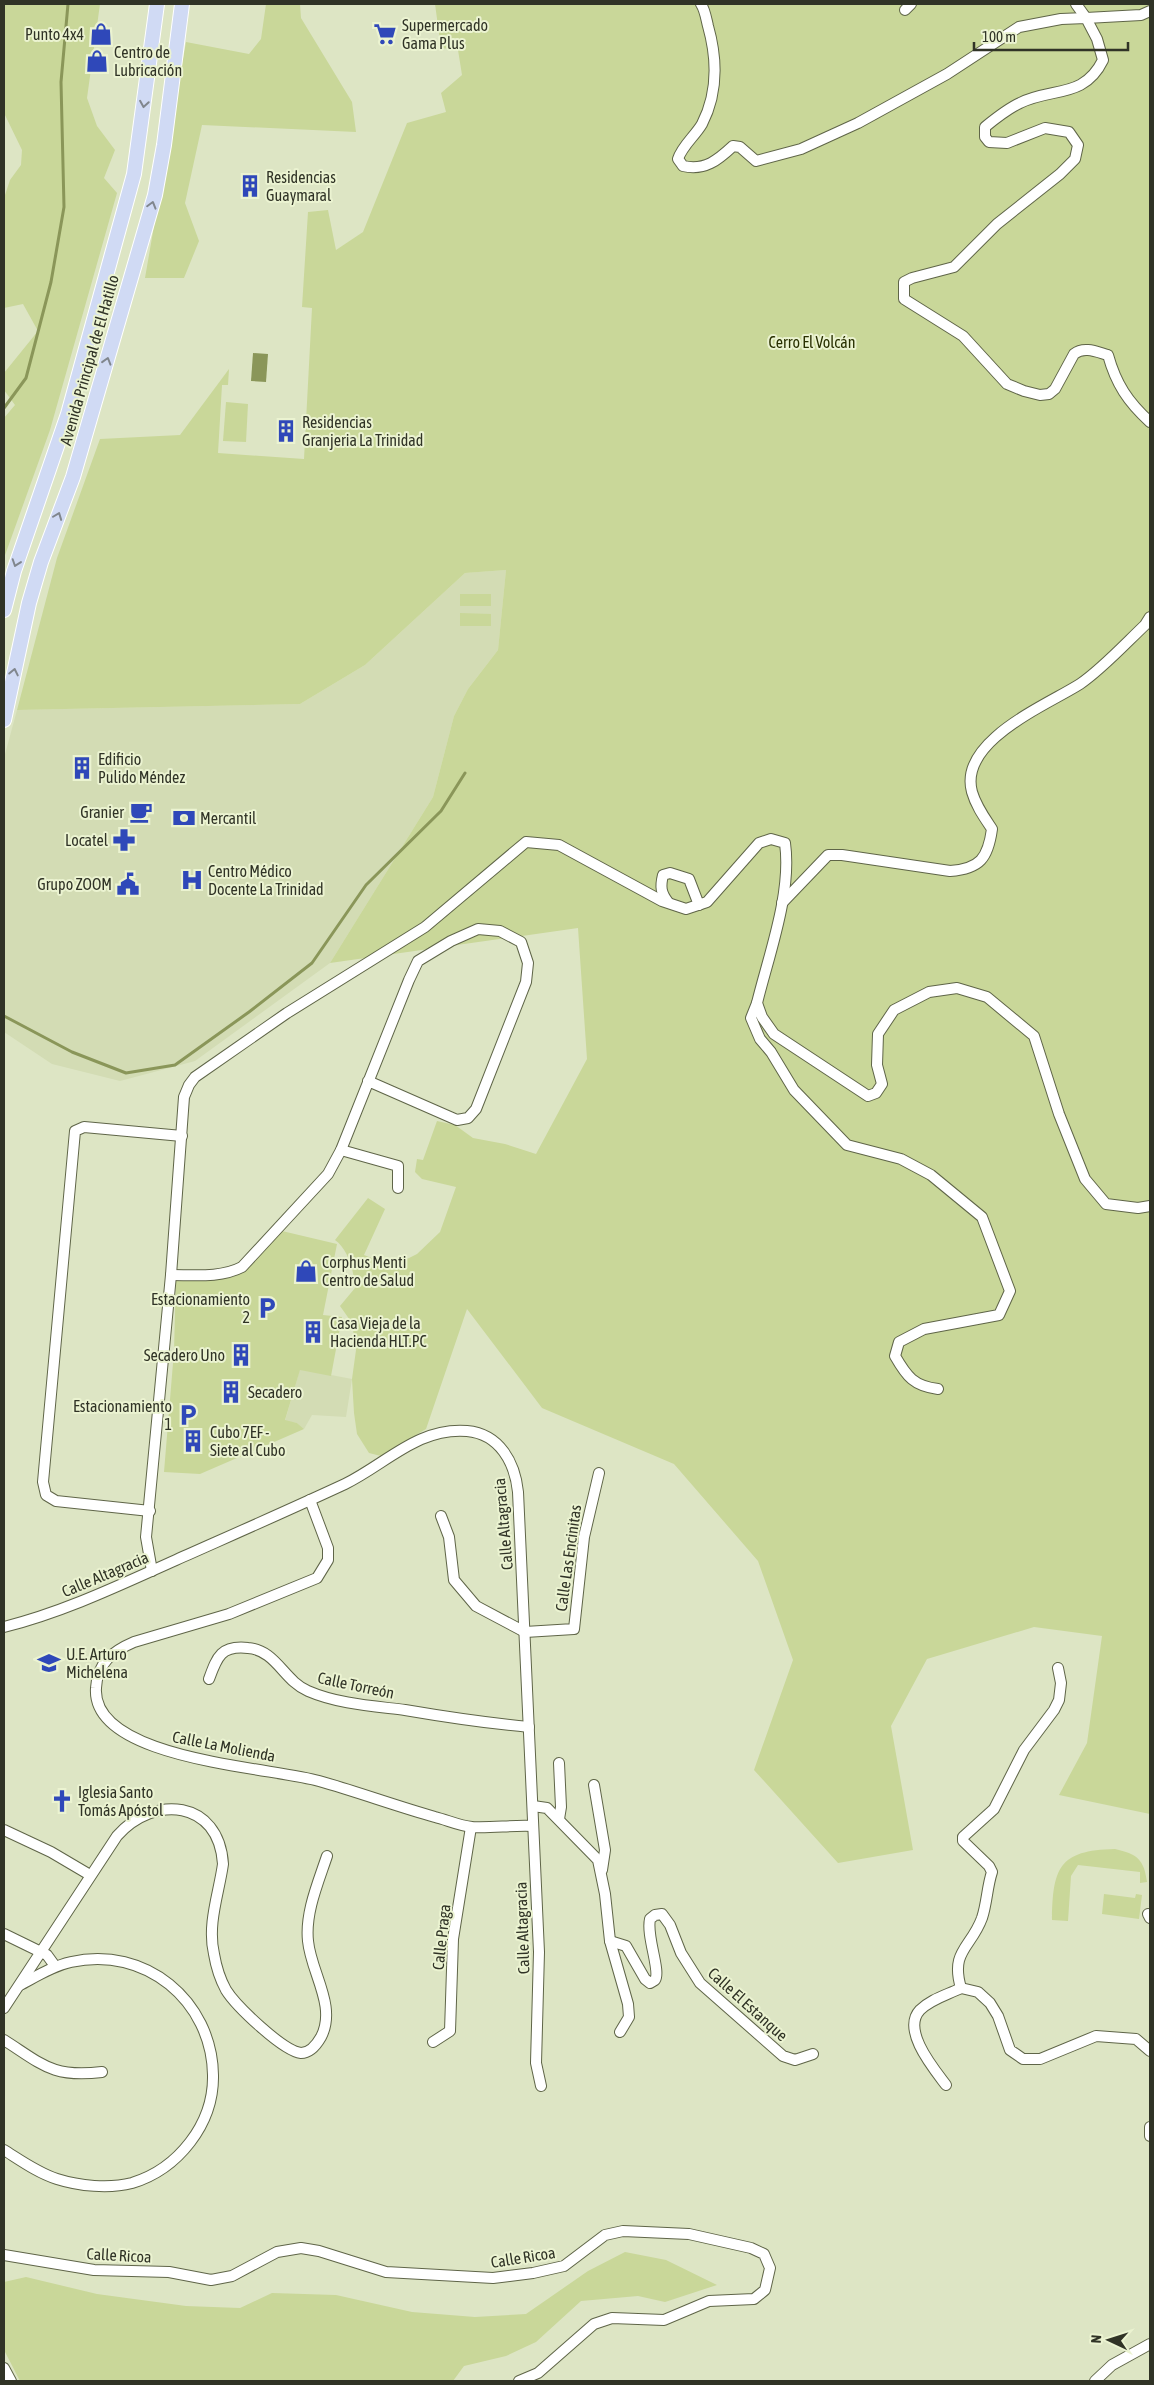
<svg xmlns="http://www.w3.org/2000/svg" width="1154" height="2385" viewBox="0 0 1154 2385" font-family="'Asap Condensed',sans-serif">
<rect width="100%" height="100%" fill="#dde5c4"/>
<g fill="#d3dcb4">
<polygon points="506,570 498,650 468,689 454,716 433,797 330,963 195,1061 120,1081 52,1064 4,1032 4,758 17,710 300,704 365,665 465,573"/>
<polygon points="300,1369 352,1379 346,1417 312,1415 304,1429 297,1423 285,1421"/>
</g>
<g fill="#c9d799">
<polygon points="4,4 100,4 87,98 97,126 115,150 104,178 117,193 50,430 4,558 4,418 15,405 4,390 4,373 38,331 23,304 4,308 4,198 10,180 21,165 22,150 4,113"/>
<polygon points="266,4 300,4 301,18 352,102 356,132 202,125 185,203 199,241 184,278 145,278 186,42 249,54 261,39"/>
<path d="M435 4H1150V1814L1059 1795 1087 1743 1102 1636 1034 1627 927 1659 891 1726 913 1850 838 1863 754 1770 793 1660 758 1561 674 1464 542 1408 467 1309 426 1429 381 1456 369 1453 357 1434 354 1413 352 1379 356 1350 352 1323 340 1306 355 1288C354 1272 349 1250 335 1240L368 1198 385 1209 364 1255 384 1263 403 1261 417 1254 440 1232 456 1187 422 1179 415 1172 417 1159 423 1160 437 1121 455 1125 473 1138 505 1144 536 1154 587 1059 578 928 330 963 433 797 454 716 468 689 498 650 506 570 465 573 365 665 300 704 17 710 57 558 100 439 180 435 229 369 228 385H222L218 453 304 459 312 308 302 307 308 212 328 210 336 250 363 232 407 123 446 112 441 93 462 75 458 50 441 48Z"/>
<polygon points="226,402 248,404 246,442 223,441"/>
<rect x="460" y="594" width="31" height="12"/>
<polygon points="460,613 491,614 491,626 460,626"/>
<polygon points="282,1231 337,1244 323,1315 342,1317 331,1376 300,1370 285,1420 297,1423 304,1429 200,1474 164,1472 174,1351 176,1277 233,1277"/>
<path d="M1115 1849C1137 1854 1144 1859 1147 1882L1140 1883V1872L1078 1865 1071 1876 1068 1921 1052 1920C1053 1869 1058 1850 1115 1849Z"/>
<polygon points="1104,1894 1135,1898 1136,1894 1142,1895 1139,1919 1102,1914"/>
<polygon points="625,2252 666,2260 717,2285 665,2302 638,2296 581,2301 536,2342 506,2356 464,2366 453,2381 20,2381 4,2350 4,2282 26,2277 97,2294 186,2306 240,2308 272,2293 336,2295 412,2312 475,2317 526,2314 588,2271"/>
</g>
<polygon fill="#8a9659" points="253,353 268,354 266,382 251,381"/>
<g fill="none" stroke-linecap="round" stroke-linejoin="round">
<g stroke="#8a9659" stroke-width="3">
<polyline points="4,408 26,378 51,282 64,207 61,82 68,4"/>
<polyline points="4,1016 72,1052 126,1073 175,1065 249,1012 312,963 366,885 441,811 465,773"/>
</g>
<defs>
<g id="minor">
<path d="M701 4C705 10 706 18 708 26 717 58 718 93 702 124 695 136 682 146 678 159L683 166C705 171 718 160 733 146L740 147 756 161 801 149 858 123 947 74 1019 27 1061 19 1086 18 1097 39 1103 60C1084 99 1052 87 1020 103 1007 109 996 118 985 127V137L989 142 1007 143 1045 128 1069 132 1078 145 1075 159 1060 174 997 224 954 267 912 278 904 282V299L963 336 1007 384 1024 391 1040 395 1049 394 1055 389 1074 354C1084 346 1097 352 1108 355 1116 384 1128 402 1150 422"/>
<polyline points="1076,4 1086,18 1141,15 1150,11"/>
<polyline points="905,10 911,4"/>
<path d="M668 902C661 893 660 887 663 875L670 873 689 879 699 905"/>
<path d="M782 903 828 855H842L950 871C980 869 988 858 992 829 984 817 976 806 972 792 958 741 1047 705 1080 684 1101 670 1126 643 1145 625L1150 617"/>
<path d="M757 1003 751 1018 760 1039 771 1052 794 1090 847 1145 901 1159 931 1175 982 1217 1010 1291 999 1315 924 1329 899 1342 895 1356C907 1377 914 1386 938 1389"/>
<polyline points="341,1150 398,1166 398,1188"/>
<path d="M171 1275C194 1275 221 1278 242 1267L328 1174 341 1150 409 980 418 961 451 941 478 929 500 931 521 942 528 963 526 982 476 1109 468 1118 457 1120 368 1081"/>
<path d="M310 1500 328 1548V1560L317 1578 229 1614 134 1642C113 1651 97 1663 96 1688 91 1760 271 1767 319 1781 358 1792 396 1806 435 1817 447 1820 460 1826 472 1827 492 1828 513 1825 533 1826"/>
<polyline points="150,1511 56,1501 46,1495 43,1482 75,1131 84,1127 182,1136"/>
<polyline points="441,1516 449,1537 454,1580 476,1606 525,1632 574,1629 584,1537 599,1473"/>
<path d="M152 1571 146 1537 171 1275 184 1097 189 1085 195 1077 287 1013 425 927 526 842 559 845 662 901 686 909 707 902 759 843 771 839 785 843C792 893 769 954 757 1003L762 1017 774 1034 868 1096 876 1093 882 1084 877 1065 878 1034 894 1010 929 992 957 988 987 997 1034 1036 1059 1114 1085 1179 1106 1204 1138 1208 1150 1206"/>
<path d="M4 1627C64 1612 120 1585 176 1560 232 1535 289 1510 345 1484 386 1464 418 1427 467 1431 500 1434 515 1463 518 1492L539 1952 536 2063 541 2086"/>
<path d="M1058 1668 1061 1683 1059 1700 1054 1710 1024 1750 994 1809 963 1837V1841L989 1866 992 1872C987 1887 987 1903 982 1918 971 1948 950 1951 961 1988L978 1992 990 2003 998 2016 1010 2050 1023 2059H1040L1096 2036 1136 2039 1150 2051"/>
<path d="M209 1679C217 1657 221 1645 248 1648 276 1650 284 1681 308 1691 338 1704 373 1706 405 1710 446 1717 487 1723 529 1727"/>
<polyline points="559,1763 561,1807 559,1819"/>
<polyline points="594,1785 605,1850 602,1870"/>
<polyline points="533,1806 547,1808 598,1860 605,1894 610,1941 628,2004 629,2017 620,2032"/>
<polyline points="4,1830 51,1852 90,1875"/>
<polyline points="1148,1914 1150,1918"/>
<polyline points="4,1934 47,1955 55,1966"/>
<path d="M610 1941 626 1946 645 1979 650 1983 655 1980C661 1971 646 1936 650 1919L655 1915 662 1914 670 1925 681 1953 700 1983 783 2056 795 2060 813 2054"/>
<path d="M4 2008 117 1836C154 1794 219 1800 223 1864 219 1893 207 1924 214 1954 216 1966 220 1979 226 1990 236 2006 283 2051 301 2053 310 2053 317 2044 321 2037 337 2006 311 1973 308 1941 305 1913 318 1883 327 1856"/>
<path d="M4 2040C43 2065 53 2078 102 2072"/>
<polyline points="433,2042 450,2031 453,1939 471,1827"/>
<path d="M946 2085C934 2069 901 2030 920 2010 931 1999 947 1995 961 1988"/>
<polyline points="1150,2127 1150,2136"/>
<path d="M4 2150C20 2160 38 2173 57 2179 79 2186 109 2189 132 2183 178 2169 214 2124 213 2075 212 2001 145 1945 71 1962 53 1966 37 1976 20 1985"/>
<polyline points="4,2255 94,2270 169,2272 211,2280 232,2276 277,2252 301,2248 319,2251 386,2272 493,2278 533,2273 564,2266 605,2235 623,2231 689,2234 751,2248 764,2254 770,2268 765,2290 754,2299 709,2301 664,2320 612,2318 594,2324 538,2373 519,2381"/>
<polyline points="4,2368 11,2381"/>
<polyline points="1095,2381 1112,2365 1150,2344"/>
</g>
<g id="major">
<polyline points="4,610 14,571 68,414 134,174 157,4"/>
<polyline points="4,720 29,603 41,562 73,477 155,195 164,145 182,4"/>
</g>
</defs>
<use href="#minor" stroke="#5f6548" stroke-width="12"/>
<use href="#major" stroke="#fff" stroke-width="16"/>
<use href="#minor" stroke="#fff" stroke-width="10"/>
<use href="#major" stroke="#d0daf4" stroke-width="14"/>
</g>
<defs><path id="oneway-chevron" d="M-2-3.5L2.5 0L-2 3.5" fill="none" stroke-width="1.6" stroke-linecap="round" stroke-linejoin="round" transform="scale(1.25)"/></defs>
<g stroke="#80868d">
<use href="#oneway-chevron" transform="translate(144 104) rotate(99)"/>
<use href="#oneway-chevron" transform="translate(152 205) rotate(-74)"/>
<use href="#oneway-chevron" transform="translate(107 361) rotate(-73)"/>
<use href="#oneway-chevron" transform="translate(58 516) rotate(-69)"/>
<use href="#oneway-chevron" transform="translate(16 563) rotate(109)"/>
<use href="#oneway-chevron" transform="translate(14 672) rotate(-78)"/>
</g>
<defs>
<symbol id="shop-bare" viewBox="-9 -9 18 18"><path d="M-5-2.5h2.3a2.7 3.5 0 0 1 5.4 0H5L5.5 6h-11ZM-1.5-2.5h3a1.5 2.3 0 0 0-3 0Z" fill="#2f48b9" stroke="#ebf3d1" stroke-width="2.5" paint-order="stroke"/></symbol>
<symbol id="supermarket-bare" viewBox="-9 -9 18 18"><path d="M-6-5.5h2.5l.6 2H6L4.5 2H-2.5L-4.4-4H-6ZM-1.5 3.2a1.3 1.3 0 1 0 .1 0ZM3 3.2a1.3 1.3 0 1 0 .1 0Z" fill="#2f48b9" stroke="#ebf3d1" stroke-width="2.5" paint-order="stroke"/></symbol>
<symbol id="building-bare" viewBox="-9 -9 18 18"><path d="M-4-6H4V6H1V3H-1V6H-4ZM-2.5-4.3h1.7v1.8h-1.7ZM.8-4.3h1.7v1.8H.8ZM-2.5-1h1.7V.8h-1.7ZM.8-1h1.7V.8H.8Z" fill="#2f48b9" stroke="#ebf3d1" stroke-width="2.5" paint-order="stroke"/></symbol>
<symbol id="cafe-bare" viewBox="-9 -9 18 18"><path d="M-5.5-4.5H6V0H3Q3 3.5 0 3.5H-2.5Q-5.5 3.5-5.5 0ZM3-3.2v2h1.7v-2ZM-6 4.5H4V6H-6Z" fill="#2f48b9" stroke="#ebf3d1" stroke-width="2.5" paint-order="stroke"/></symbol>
<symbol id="bank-bare" viewBox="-9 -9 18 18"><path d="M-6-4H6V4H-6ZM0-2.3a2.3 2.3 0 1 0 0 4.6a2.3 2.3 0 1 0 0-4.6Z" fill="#2f48b9" stroke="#ebf3d1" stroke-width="2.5" paint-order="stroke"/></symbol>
<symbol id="pharmacy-bare" viewBox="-9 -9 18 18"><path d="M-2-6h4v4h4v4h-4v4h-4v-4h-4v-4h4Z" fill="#2f48b9" stroke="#ebf3d1" stroke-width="2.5" paint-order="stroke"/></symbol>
<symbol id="hospital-bare" viewBox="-9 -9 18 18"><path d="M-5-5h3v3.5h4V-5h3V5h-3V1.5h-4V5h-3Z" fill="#2f48b9" stroke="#ebf3d1" stroke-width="2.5" paint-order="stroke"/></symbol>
<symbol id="civic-bare" viewBox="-9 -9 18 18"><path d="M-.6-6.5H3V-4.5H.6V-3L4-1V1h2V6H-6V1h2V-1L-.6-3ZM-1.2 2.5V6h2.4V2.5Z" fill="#2f48b9" stroke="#ebf3d1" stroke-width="2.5" paint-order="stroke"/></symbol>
<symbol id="parking-bare" viewBox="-9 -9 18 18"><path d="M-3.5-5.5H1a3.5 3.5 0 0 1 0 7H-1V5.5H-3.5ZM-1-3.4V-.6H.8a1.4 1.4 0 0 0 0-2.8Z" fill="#2f48b9" stroke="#ebf3d1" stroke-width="2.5" paint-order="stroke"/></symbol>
<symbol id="school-bare" viewBox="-9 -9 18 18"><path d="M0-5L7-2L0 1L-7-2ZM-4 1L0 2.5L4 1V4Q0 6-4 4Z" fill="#2f48b9" stroke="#ebf3d1" stroke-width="2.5" paint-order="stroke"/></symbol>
<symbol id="church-bare" viewBox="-9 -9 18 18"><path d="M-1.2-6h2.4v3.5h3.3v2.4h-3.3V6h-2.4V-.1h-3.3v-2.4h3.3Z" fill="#2f48b9" stroke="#ebf3d1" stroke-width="2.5" paint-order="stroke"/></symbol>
</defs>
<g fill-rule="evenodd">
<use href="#shop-bare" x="85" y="18" width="32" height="32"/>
<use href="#supermarket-bare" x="369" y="18" width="32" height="32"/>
<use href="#shop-bare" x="81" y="45" width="32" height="32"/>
<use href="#building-bare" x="234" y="170" width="32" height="32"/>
<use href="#building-bare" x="270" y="415" width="32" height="32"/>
<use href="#building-bare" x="66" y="752" width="32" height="32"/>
<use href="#cafe-bare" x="125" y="796" width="32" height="32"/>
<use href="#bank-bare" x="168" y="802" width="32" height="32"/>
<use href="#pharmacy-bare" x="108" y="824" width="32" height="32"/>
<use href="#hospital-bare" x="176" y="864" width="32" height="32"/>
<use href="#civic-bare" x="112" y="868" width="32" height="32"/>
<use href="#shop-bare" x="290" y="1255" width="32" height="32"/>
<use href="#parking-bare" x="251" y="1292" width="32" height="32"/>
<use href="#building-bare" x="297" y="1316" width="32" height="32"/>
<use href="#building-bare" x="225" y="1339" width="32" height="32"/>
<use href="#building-bare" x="215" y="1376" width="32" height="32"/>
<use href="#parking-bare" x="172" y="1399" width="32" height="32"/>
<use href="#building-bare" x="177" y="1425" width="32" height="32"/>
<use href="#school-bare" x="33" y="1647" width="32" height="32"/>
<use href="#church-bare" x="46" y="1785" width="32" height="32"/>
</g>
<g text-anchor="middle" stroke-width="4" stroke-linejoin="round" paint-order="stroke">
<g font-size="16" fill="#303326" stroke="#ebf3d1" text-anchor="start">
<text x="402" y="31">Supermercado<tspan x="402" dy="18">Gama Plus</tspan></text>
<text x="84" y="40" text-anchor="end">Punto 4x4</text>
<text x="114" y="58">Centro de<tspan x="114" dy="18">Lubricación</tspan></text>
<text x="266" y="183">Residencias<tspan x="266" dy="18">Guaymaral</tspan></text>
<text x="302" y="428">Residencias<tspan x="302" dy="18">Granjeria La Trinidad</tspan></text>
<text x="98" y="765">Edificio<tspan x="98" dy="18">Pulido Méndez</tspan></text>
<text x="124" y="818" text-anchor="end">Granier</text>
<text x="200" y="824">Mercantil</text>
<text x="108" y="846" text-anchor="end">Locatel</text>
<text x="208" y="877">Centro Médico<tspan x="208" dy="18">Docente La Trinidad</tspan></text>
<text x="112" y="890" text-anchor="end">Grupo ZOOM</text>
<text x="322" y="1268">Corphus Menti<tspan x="322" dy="18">Centro de Salud</tspan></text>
<text x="250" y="1305" text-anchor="end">Estacionamiento<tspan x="250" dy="18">2</tspan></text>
<text x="330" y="1329">Casa Vieja de la<tspan x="330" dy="18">Hacienda HLT.PC</tspan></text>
<text x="225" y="1361" text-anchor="end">Secadero Uno</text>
<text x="248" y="1398">Secadero</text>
<text x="172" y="1412" text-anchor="end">Estacionamiento<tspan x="172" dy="18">1</tspan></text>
<text x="210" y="1438">Cubo 7EF -<tspan x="210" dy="18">Siete al Cubo</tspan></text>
<text x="66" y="1660">U.E. Arturo<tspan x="66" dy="18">Michelena</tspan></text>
<text x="78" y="1798">Iglesia Santo<tspan x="78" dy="18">Tomás Apóstol</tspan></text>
</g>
<g font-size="16" fill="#293000" stroke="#ebf3d1">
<text x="812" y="348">Cerro El Volcán</text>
</g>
<g font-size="16" fill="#303326" stroke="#ebf3d1">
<text transform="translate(89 360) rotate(-74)" y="6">Avenida Principal de El Hatillo</text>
<text transform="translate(503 1524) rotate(-95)" y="6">Calle Altagracia</text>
<text transform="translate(568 1558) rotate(-82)" y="6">Calle Las Encinitas</text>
<text transform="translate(105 1574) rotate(-23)" y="6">Calle Altagracia</text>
<text transform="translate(356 1685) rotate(12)" y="6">Calle Torreón</text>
<text transform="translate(224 1746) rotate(11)" y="6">Calle La Molienda</text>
<text transform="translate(522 1928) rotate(-92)" y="6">Calle Altagracia</text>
<text transform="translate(441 1937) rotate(-84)" y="6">Calle Praga</text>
<text transform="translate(748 2004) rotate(42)" y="6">Calle El Estanque</text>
<text transform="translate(119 2255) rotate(3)" y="6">Calle Ricoa</text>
<text transform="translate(523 2257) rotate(-9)" y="6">Calle Ricoa</text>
</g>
</g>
<rect width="1154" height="2385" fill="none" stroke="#303326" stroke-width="10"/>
<g transform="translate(1109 2340) rotate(274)" stroke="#ebf3d1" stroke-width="4" paint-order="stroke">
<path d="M0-4L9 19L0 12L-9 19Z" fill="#303326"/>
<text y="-8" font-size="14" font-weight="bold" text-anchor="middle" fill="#303326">N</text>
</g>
<path d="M974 42v8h154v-8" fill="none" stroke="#303326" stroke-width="2.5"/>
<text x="982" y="42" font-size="15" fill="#303326" stroke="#ebf3d1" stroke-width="4" paint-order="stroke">100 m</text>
</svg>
